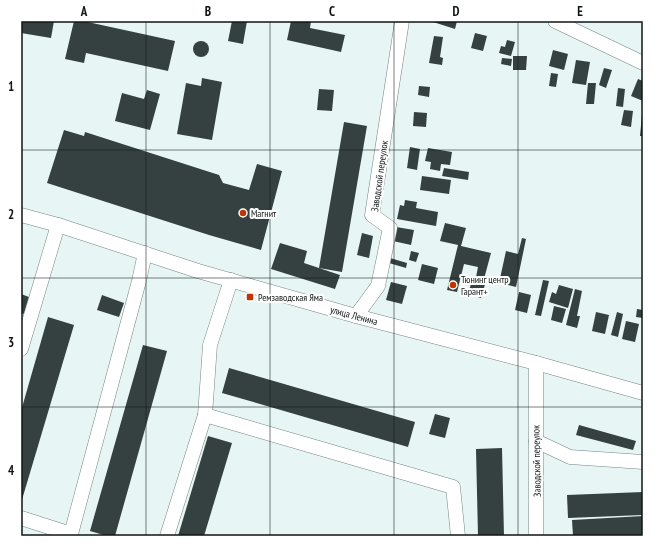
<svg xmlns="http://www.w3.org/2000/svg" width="664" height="557" viewBox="0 0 664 557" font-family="'PT Sans Narrow',sans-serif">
<rect width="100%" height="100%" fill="#e7f6f5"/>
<g fill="#354140">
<polygon points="21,21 54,21 51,38 21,33"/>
<polygon points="74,21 83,21 175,41 168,71 86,53 84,63 65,59"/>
<polygon points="232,21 247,21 243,44 228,41"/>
<polygon points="291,21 311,21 310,28 345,35 341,52 287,40"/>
<polygon points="430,21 457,21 455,29"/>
<polygon points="475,33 487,36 483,51 471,48"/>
<polygon points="434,36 443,37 440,57 443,58 442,65 429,63"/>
<polygon points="507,40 515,42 511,56 499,53 501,46 505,47"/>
<circle cx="201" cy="49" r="8"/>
<polygon points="553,50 568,54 564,70 549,66"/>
<polygon points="513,56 527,56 526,70 513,70"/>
<polygon points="502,58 512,59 511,66 501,64"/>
<polygon points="576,60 590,62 586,85 572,83"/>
<polygon points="604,68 612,70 606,88 599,85"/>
<polygon points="551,73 558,74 556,87 549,86"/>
<polygon points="202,78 222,82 212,140 177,134 186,83 201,86"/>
<polygon points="638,79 643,81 643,101 631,96"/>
<polygon points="588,83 596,83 594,104 586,104"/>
<polygon points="419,86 430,87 429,97 418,95"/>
<polygon points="618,88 625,89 623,107 616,106"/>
<polygon points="319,89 334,90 332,111 317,110"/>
<polygon points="147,90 160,94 150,130 115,121 122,93 144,99"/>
<polygon points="624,110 633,111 631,127 621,125"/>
<polygon points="414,112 427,113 426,127 413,126"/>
<polygon points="642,115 643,115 643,136 640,136"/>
<polygon points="344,122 367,126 342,272 319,268 340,275 335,289 271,269 280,243 307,251 304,263 319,268"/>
<polygon points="64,130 84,136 85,132 219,175 223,183 249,190 257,164 282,171 261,250 209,235 47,183"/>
<polygon points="410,147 420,149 417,170 407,168"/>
<polygon points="428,148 452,152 450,165 441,164 440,171 430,169 431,162 425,161"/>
<polygon points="444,168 469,172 468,180 442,176"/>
<polygon points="422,176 451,180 449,194 420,190"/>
<polygon points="405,200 417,202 416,208 438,212 436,226 397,219 400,205 404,206"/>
<polygon points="445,223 466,228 461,246 491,253 484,279 476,277 478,267 464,264 457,292 447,290 458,245 440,241"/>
<polygon points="396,227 414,230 411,245 393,241"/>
<polygon points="362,233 373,236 369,258 357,255"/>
<polygon points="522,238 526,239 516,287 499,283 506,251 518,254"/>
<polygon points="411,251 419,253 416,262 409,260"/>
<polygon points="390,258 407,263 406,268 389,263"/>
<polygon points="422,264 438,268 434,284 418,280"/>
<polygon points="473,277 486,281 481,298 468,294"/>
<polygon points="543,280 549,281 541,316 535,315"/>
<polygon points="391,282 407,286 402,304 386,300"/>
<polygon points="559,285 573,289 568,308 549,302 552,292 556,294"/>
<polygon points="575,289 582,291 577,316 580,316 577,328 566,325"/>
<polygon points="519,292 531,295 527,313 515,310"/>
<polygon points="21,294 29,297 24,314 21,313"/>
<polygon points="102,295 124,303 119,317 97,310"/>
<polygon points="554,306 566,309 562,323 551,320"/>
<polygon points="637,309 643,310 643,318 636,317"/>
<polygon points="596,312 609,315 605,334 592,331"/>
<polygon points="617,312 623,314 618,337 611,335"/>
<polygon points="48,317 74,325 21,503 21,411"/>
<polygon points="626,321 639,324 635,342 622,339"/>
<polygon points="143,345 167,351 115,536 107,536 90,531"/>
<polygon points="229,368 415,422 408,447 222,393"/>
<polygon points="435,414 450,418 445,438 429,434"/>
<polygon points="579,425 636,441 633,450 576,435"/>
<polygon points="208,436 232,443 204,536 178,536"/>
<polygon points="502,448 504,536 478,536 476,449"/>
<polygon points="643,492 643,515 568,518 567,495"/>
<polygon points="643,516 643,536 573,536 572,520"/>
</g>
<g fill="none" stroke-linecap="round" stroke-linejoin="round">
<defs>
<g id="minor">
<polyline points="555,21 643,63"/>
<polyline points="21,215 58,225 198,271 356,316 536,363 643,393"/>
<polyline points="231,280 210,345 205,415 453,487 458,536"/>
<polyline points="356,316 378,286 390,228 372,215 402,21"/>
<polyline points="21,349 58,225"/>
<polyline points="536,363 536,536"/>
<polyline points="536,441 570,457 643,462"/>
<polyline points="21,518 71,534 139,281 145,253"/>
<polyline points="167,536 205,415"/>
</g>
</defs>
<use href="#minor" stroke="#788584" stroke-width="15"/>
<use href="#minor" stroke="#fff" stroke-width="14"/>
</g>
<path fill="none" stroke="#101515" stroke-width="1" stroke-opacity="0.55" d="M146 21V536M270 21V536M394 21V536M518 21V536M21 150H643M21 278H643M21 407H643"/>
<g fill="#bd3501" stroke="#fff" stroke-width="1.5">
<circle cx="243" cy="213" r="4"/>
<circle cx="453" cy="285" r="4"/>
<rect x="246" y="293" width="8" height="8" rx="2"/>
</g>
<g text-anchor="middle" stroke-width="4" stroke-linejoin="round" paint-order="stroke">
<g font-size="10" fill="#101515" stroke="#fff">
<text transform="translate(379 176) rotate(-82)" y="4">Заводской переулок</text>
<text transform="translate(354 315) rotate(15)" y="4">улица Ленина</text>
<text transform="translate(536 461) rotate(-91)" y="4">Заводской переулок</text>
</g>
<g font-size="10" fill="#101515" stroke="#fff" text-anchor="start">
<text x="251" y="217">Магнит</text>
<text x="461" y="283">Тюнинг центр<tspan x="461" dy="12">Гарант+</tspan></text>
<text x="258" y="301">Ремзаводская Яма</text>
</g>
</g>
<rect width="664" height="557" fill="none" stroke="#ffffff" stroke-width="44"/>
<rect x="22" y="22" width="620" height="513" fill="none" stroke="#101515" stroke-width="1.5"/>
<g font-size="13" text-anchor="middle" font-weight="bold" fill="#101515">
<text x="84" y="16">A</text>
<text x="208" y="16">B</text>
<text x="332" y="16">C</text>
<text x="456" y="16">D</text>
<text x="580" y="16">E</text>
<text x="11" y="91">1</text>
<text x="11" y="219">2</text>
<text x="11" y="347">3</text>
<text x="11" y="475">4</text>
</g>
</svg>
